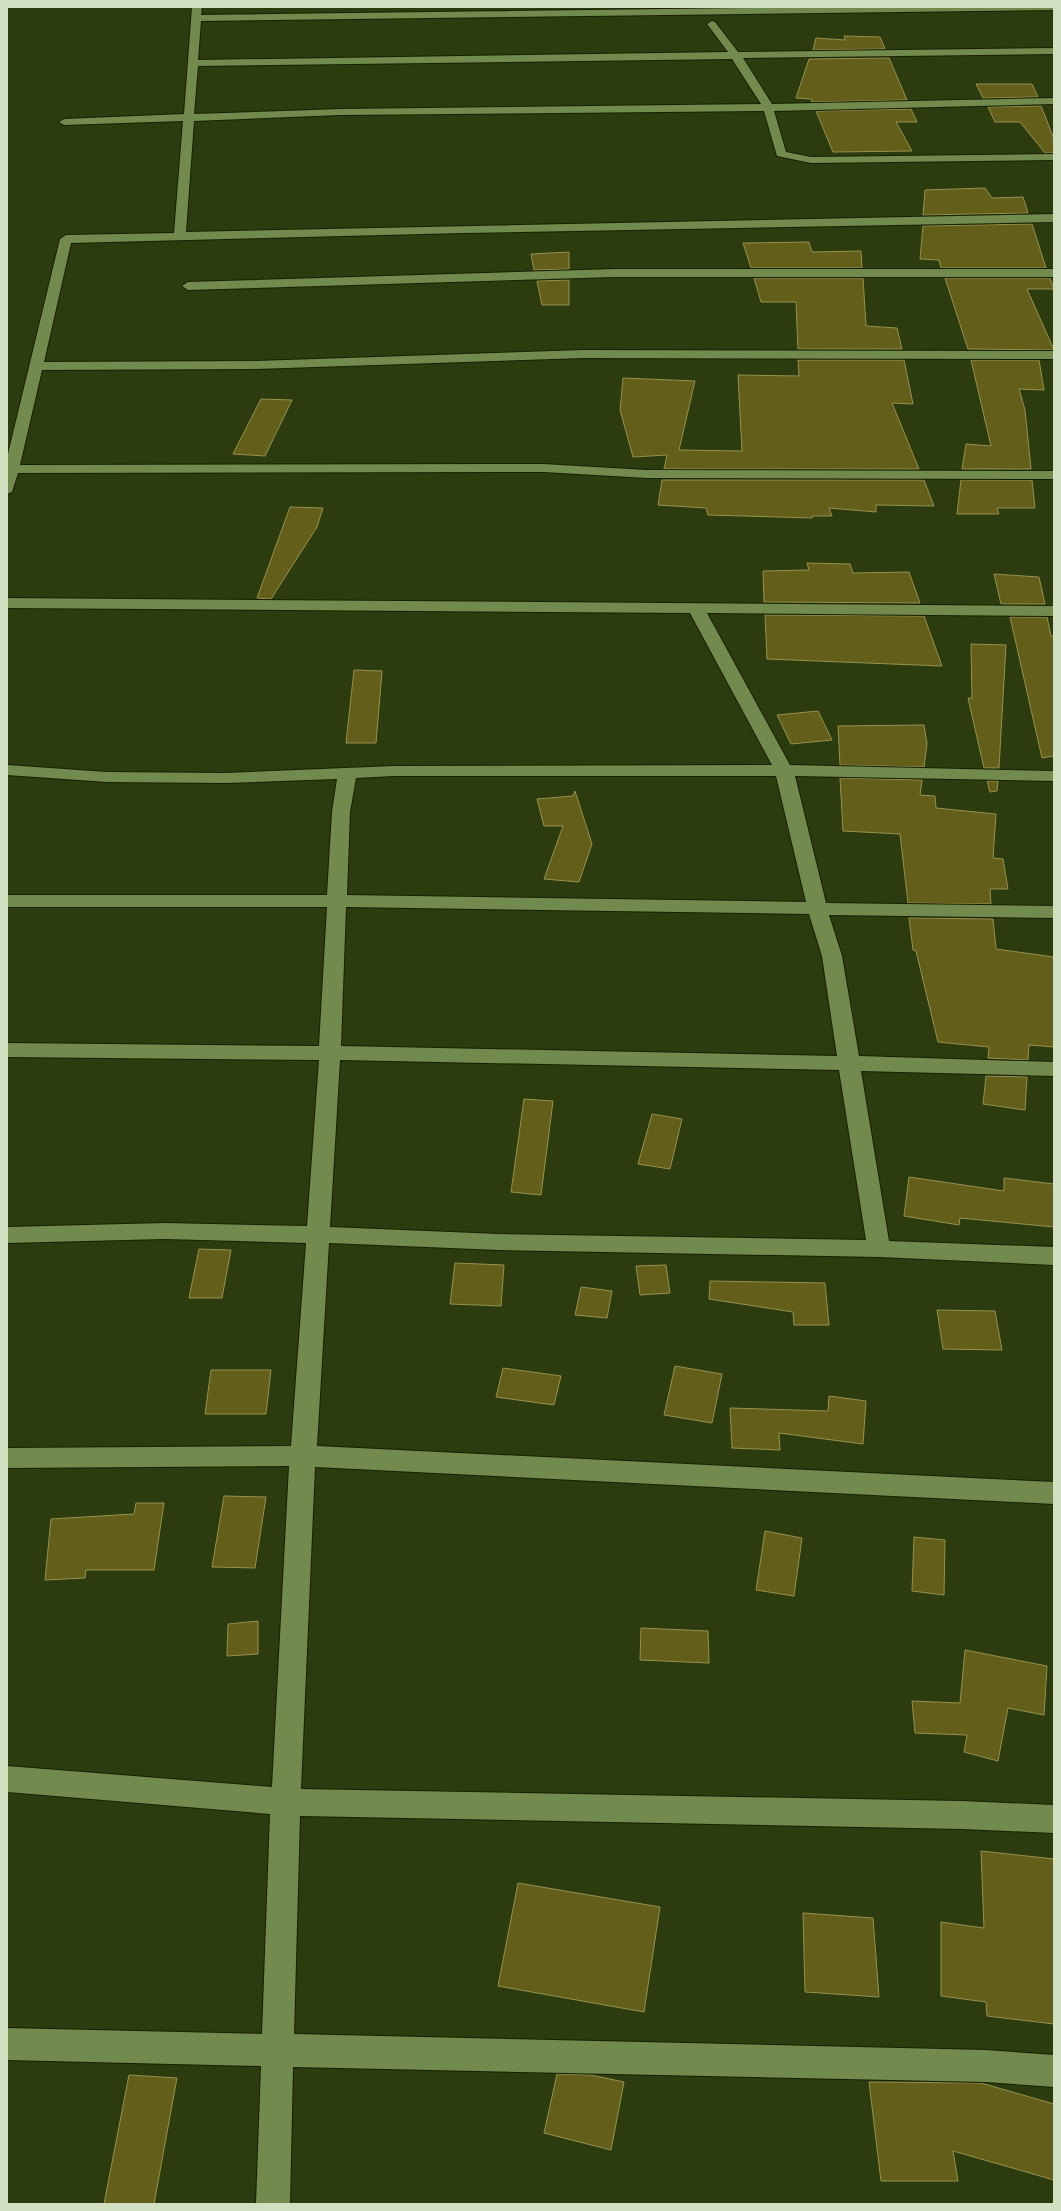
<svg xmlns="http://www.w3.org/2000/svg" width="1061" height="2211" viewBox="0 0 1061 2211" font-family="'Exo 2',sans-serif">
<rect width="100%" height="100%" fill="#2d3c0e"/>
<g fill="#635f1a" stroke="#969250">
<polygon points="844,36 880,37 885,49 813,50 816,38 845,40"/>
<polygon points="889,58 907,100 812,102 811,99 796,98 809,59"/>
<polygon points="976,84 1032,84 1038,97 983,98"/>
<polygon points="1041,106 1054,139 1054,153 1045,153 1020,122 995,122 988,107"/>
<polygon points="911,109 917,122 896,122 912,151 833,152 816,111"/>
<polygon points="985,188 992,198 1023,197 1028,213 923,215 925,190"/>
<polygon points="1032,224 1046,268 941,268 939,260 920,259 923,226"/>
<polygon points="809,242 812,252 861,251 862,268 751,268 743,243"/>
<polygon points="569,252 569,269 534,270 531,254"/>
<polygon points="754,278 863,278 866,326 897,328 902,349 798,349 796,302 761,302"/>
<polygon points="945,278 1050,278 1054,289 1027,289 1054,350 968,349"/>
<polygon points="569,280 569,305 542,305 537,281"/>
<polygon points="798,360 904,360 913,404 892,403 919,469 664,469 667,455 633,457 620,410 623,378 695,381 679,450 742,451 738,375 799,376"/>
<polygon points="971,360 1039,360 1044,390 1019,389 1025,410 1031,469 962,469 966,444 991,446"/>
<polygon points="261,399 292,400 265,456 233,454"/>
<polygon points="662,480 924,480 934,506 876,505 876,512 829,508 832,516 812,516 812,518 708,515 706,508 658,505"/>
<polygon points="961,480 1032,480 1035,508 997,508 999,514 957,514"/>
<polygon points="290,507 323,508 317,527 271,599 257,598"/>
<polygon points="807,563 850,564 853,573 909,572 920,603 764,602 763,571 809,570"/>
<polygon points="994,574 1039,577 1045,604 1001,604"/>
<polygon points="765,615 924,616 942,666 767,659"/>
<polygon points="1010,617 1047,617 1051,636 1054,636 1054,756 1042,758"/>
<polygon points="971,644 1006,645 999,768 984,768 968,698 972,698"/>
<polygon points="354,670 382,671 376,743 346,743"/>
<polygon points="818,711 832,740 791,744 777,715"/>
<polygon points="924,725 927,744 924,767 840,765 838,726"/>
<polygon points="840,778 922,780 920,795 935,796 936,808 996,814 993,858 1003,859 1008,889 990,889 991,904 908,903 900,834 843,831"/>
<polygon points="987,781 998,781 997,791 990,792"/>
<polygon points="575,791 592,844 579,882 544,879 563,826 544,826 537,799 573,796"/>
<polygon points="909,918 993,919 996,949 1054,957 1054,1047 1029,1045 1028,1060 988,1058 989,1047 938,1042 916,951 913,950"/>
<polygon points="986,1076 1027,1077 1025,1110 983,1104"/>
<polygon points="524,1099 553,1101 541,1195 511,1192"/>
<polygon points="652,1114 682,1119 670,1169 638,1164"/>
<polygon points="909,1177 1004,1191 1004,1178 1054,1184 1054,1227 960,1218 959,1225 904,1216"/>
<polygon points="199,1249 231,1250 222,1298 189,1298"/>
<polygon points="455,1263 504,1265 501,1306 450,1304"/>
<polygon points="666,1265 670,1293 640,1295 636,1266"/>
<polygon points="710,1281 825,1283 829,1325 794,1325 793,1312 709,1299"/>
<polygon points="581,1287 612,1291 607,1318 575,1315"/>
<polygon points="937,1310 995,1311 1002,1350 943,1349"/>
<polygon points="675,1366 722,1374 712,1423 664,1415"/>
<polygon points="503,1368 561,1376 554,1405 496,1397"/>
<polygon points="211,1370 271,1370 266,1414 205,1414"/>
<polygon points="829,1396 866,1401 863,1444 779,1433 780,1450 732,1448 730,1408 828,1411"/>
<polygon points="224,1496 266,1497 255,1568 212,1567"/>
<polygon points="136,1503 164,1503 154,1570 86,1570 85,1578 45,1580 51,1519 134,1514"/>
<polygon points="765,1531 802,1538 794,1596 756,1590"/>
<polygon points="914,1537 945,1540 944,1595 912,1591"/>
<polygon points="258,1621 258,1654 227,1656 228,1624"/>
<polygon points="641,1628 708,1631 709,1663 640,1660"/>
<polygon points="965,1650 1047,1666 1044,1715 1008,1708 998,1761 964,1752 967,1735 915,1733 912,1701 960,1703"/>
<polygon points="981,1851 1054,1859 1054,2024 987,2016 986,2002 941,1996 941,1922 984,1928"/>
<polygon points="518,1883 660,1907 644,2012 498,1986"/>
<polygon points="803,1913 873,1918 879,1997 805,1992"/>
<polygon points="557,2074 591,2075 624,2082 611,2150 544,2133"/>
<polygon points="129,2075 177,2078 154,2204 104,2204"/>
<polygon points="869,2082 981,2083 1054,2104 1054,2180 953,2151 958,2181 881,2181"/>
</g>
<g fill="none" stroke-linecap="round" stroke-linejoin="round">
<defs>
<g id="minor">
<path d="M192 7H202L201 15 828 7H1054V10L201 21 198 60 728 52 707 24 712 21 715 22 738 52 1054 48V54L743 58 772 104 1054 98V104L774 111 786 152 811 157 1054 154V160L811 163 777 156 764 111 340 115 194 121 186 232 1054 214V222L463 233 71 243 44 362 256 361 583 350 1054 351V359L583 358 256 369 42 370 20 465 543 464 647 470 1054 471V479L647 478 543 472 18 473 12 492 7 494V458L60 239 66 235 174 233 183 121 64 125 59 122 64 119 184 114ZM732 59 761 104 340 109 194 114 198 66Z"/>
<polygon points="615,269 1054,269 1054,277 615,277 188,290 182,286 188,282"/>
<path d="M7 598 1054 606V616L707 613 790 765 1054 771V781L795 776 826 903 1054 906V918L829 915 842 956 859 1056 1054 1062V1076L861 1071 889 1241 1054 1247V1265L879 1257 499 1250 329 1243 317 1446 1054 1482V1504L315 1467 301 1789 962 1801 1054 1805V1833L962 1829 300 1816 294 2034 986 2050 1054 2055V2087L986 2082 293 2067 290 2204H256L261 2066 7 2060V2028L262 2034 270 1814 7 1792V1766L272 1787 289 1466 7 1468V1448L291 1446 306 1243 165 1239 7 1243V1227L165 1223 307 1226 319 1060 7 1057V1043L319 1046 327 907H7V895H327L332 812 337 779 225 783 107 782 7 775V765L107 772 225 773 394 766 772 765 690 613 7 608ZM394 776H776L806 902 347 895 350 812 356 778ZM346 907 809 914 822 956 837 1056 341 1046ZM340 1060 839 1070 866 1240 499 1234 330 1227Z"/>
</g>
</defs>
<use href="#minor" stroke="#172103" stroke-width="2"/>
<use href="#minor" fill="#738a4e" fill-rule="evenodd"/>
</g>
<rect width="1061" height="2211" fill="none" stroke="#d2dfc0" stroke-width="16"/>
</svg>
